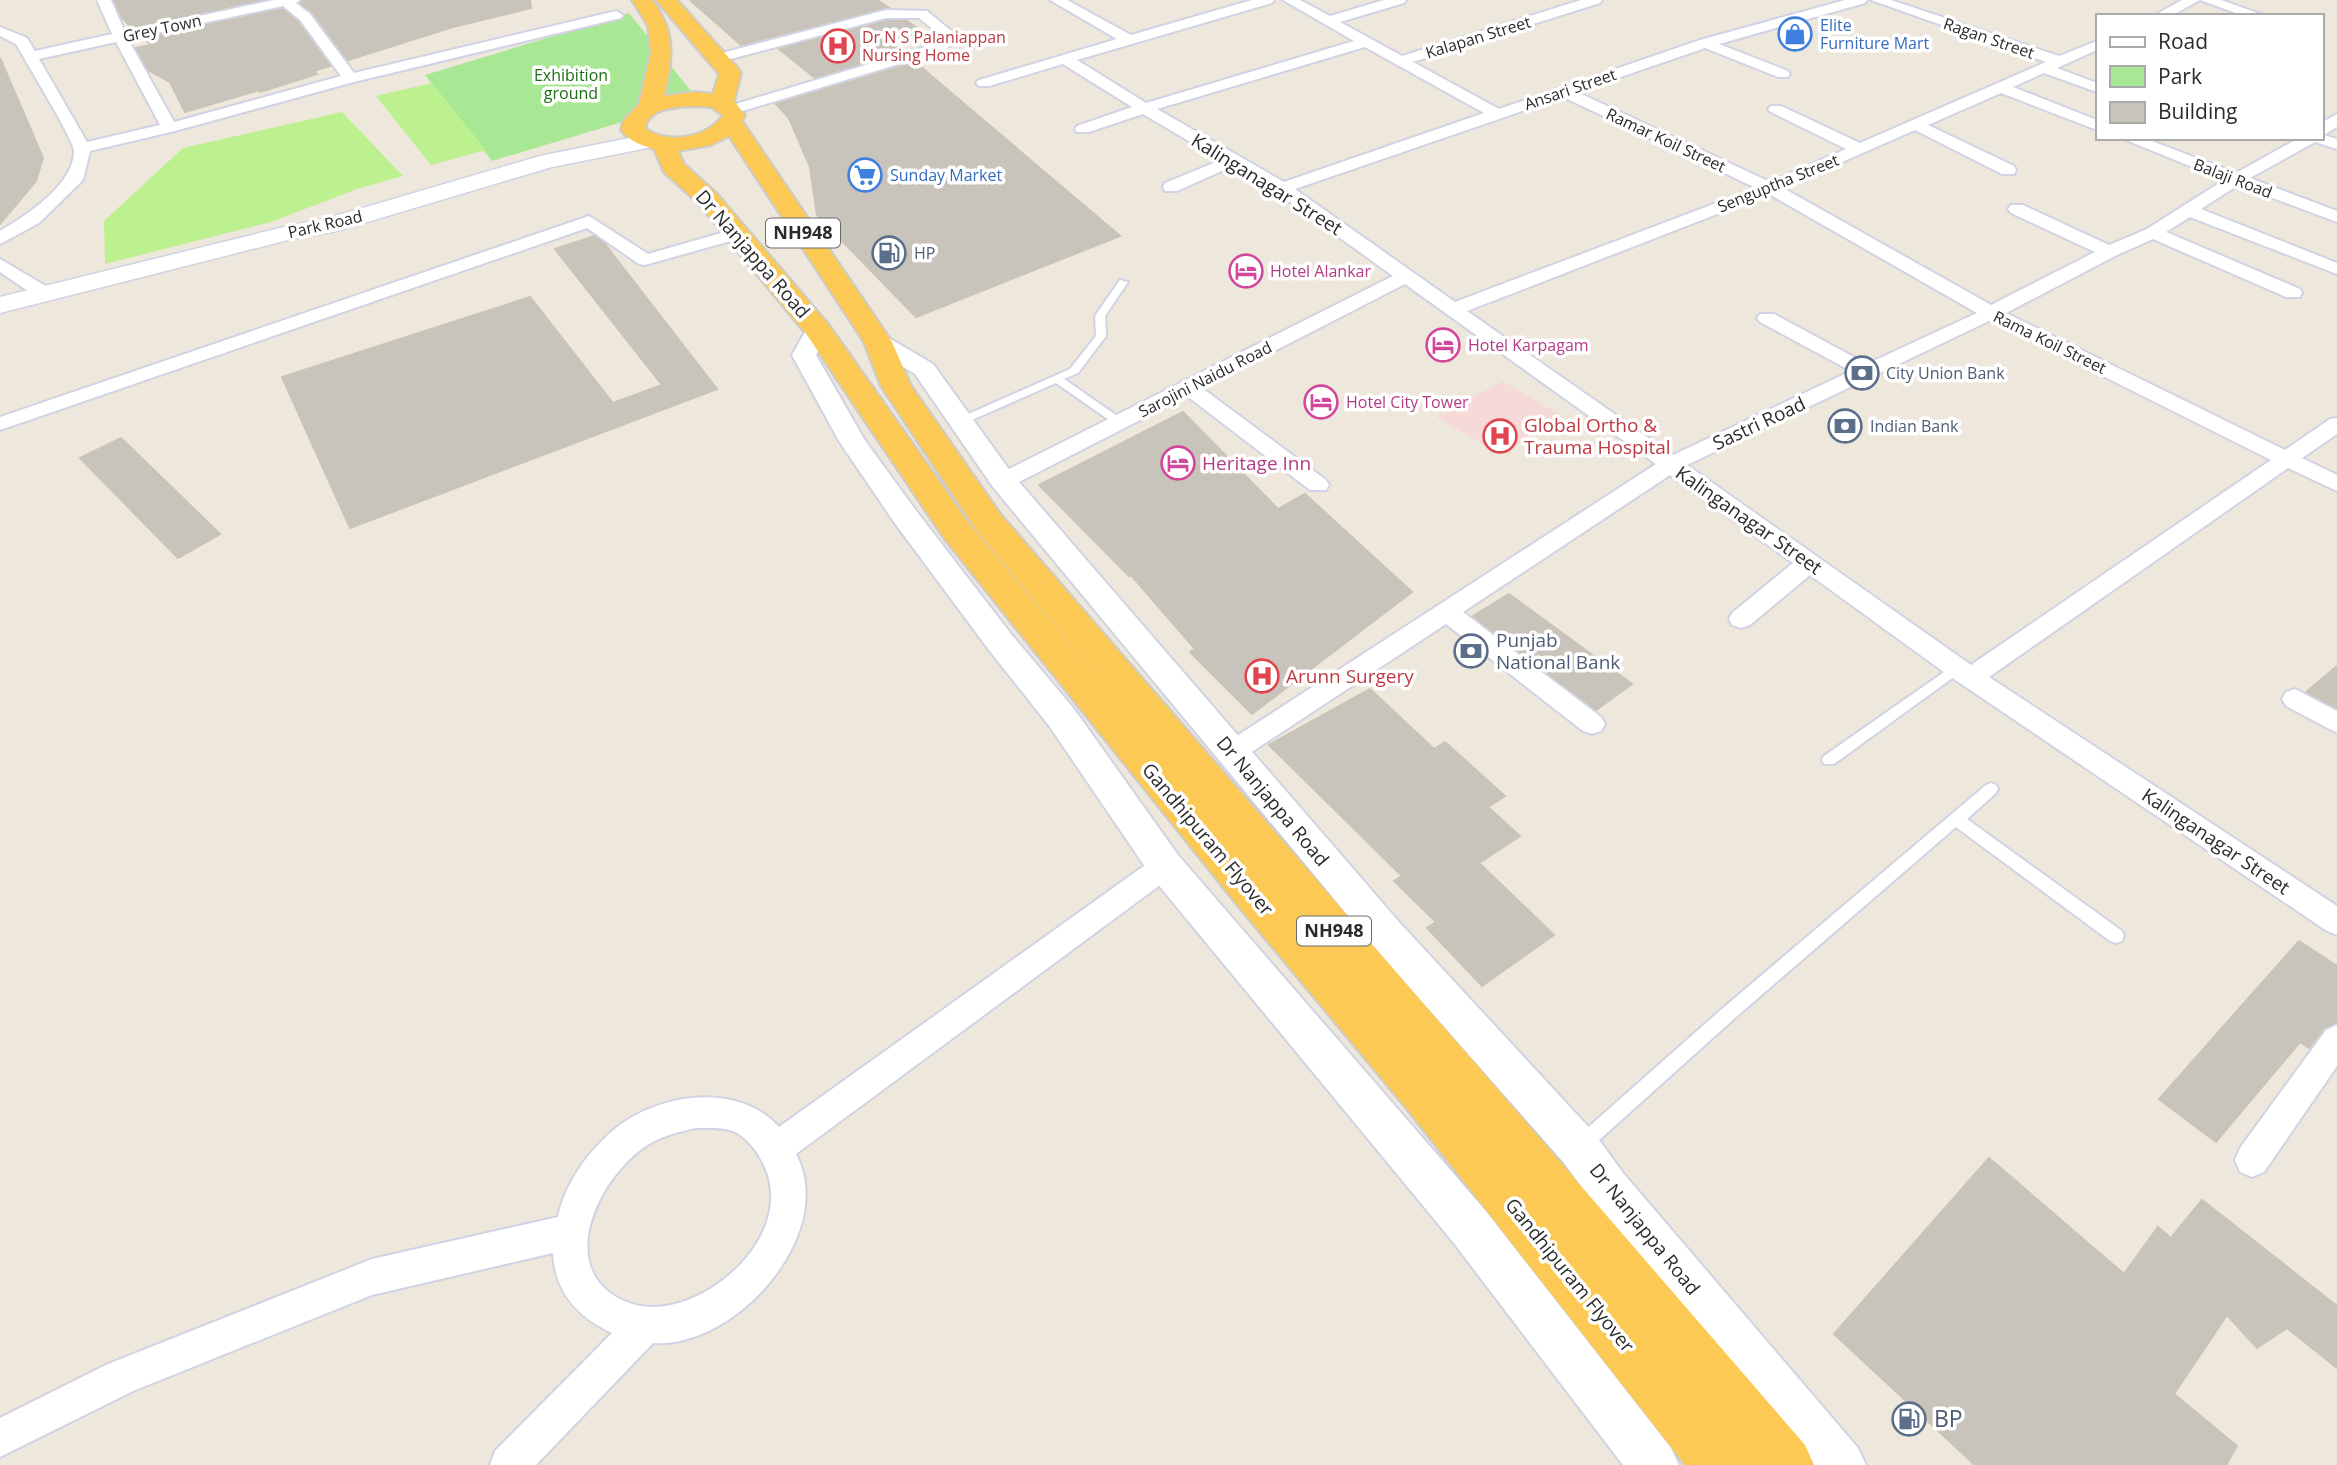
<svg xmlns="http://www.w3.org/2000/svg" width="2337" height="1465" viewBox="0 0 2337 1465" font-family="'Open Sans',sans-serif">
<rect width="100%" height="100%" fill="#eee8dc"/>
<polygon fill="#f5dad8" points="1503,381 1564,417 1500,454 1436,417"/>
<polygon fill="#a8e894" points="629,13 694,95 665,109 492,161 425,75"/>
<g fill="#bdf08f">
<polygon points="432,83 486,150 431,165 376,96"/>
<polygon points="342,112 403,176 357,189 271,222 105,264 104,221 183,148"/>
</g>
<g fill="#c9c4bb" stroke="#c9c4b5" stroke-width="2">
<polygon points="114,0 262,0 132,28 122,18"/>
<polygon points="303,0 530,0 531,8 453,27 348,60 312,12 300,3"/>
<polygon points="690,0 877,0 888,7 741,45"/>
<polygon points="282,9 298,22 330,66 314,71 317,74 260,92 259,90 185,112 170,82 148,70 136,48 151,45 144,38"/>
<polygon points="886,21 907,21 926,34 893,43 902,51 815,78 779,49"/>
<polygon points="0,58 43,158 36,181 0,224"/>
<polygon points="915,62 1120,236 916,317 817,215 810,167 789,118 776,104"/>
<polygon points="594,236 604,243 717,389 350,528 282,377 530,297 613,403 662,385 555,249"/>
<polygon points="1183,412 1278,509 1305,494 1412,592 1252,714 1190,652 1195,649 1131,575 1129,576 1039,485"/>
<polygon points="121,438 220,534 178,558 80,458"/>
<polygon points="1509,594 1632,684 1596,710 1473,616"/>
<polygon points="2337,666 2337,708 2306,692"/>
<polygon points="1370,689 1434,749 1445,742 1505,796 1488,807 1520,836 1479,863 1554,935 1482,986 1427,928 1436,922 1394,881 1402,876 1269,745"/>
<polygon points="2299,941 2337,966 2337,1023 2324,1028 2309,1048 2300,1042 2216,1142 2159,1099"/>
<polygon points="1989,1158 2124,1274 2158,1227 2171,1238 2202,1200 2337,1306 2337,1368 2287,1328 2257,1348 2227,1315 2174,1394 2237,1446 2226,1465 1975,1465 1834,1334"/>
</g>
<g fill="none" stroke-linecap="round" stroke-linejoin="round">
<defs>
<g id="service">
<polygon points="1120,280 1128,282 1105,316 1106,336 1078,373 1064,379 1123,420 1123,424 1115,424 1056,383 965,423 957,423 957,419 1070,369 1096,336 1095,316"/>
<polygon points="1957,663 1962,665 1964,668 1962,671 1834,764 1824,764 1822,760 1824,756"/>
<polygon points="1991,783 1996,785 1998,789 1996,793 1967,819 2122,931 2124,936 2122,941 2116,943 2110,941 1956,827 1735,1018 1588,1150 1582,1153 1576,1150 1573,1144 1576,1138 1723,1008 1986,785"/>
</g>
<g id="minor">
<path d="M97 0H111L125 32 274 0H300L296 3 310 14 354 73 616 11 623 15 621 18 354 82 175 131 90 151 83 180 39 223 0 244V231C26 216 75 184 74 150 73 139 25 60 16 44L0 36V27L27 38 35 51 112 34ZM283 6 300 20 341 76 174 122 128 39ZM116 42 160 125 87 142 39 59Z"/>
<path d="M1050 0H1067L1131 35 1252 0H1274L1272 3 1077 60 1146 103 1354 41 1283 0H1300L1330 16 1384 0H1406L1404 3 1340 22 1402 56 1581 0H1602L1600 3 1413 62 1499 109 1700 40 1845 0H1867L1865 3 1719 44 1788 71 1790 74 1788 77H1778L1705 48 1577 92 1770 182 1846 149 1771 112 1768 109 1771 106H1781L1860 143 2046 62 1871 0H1891L2059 56 2097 41V50L2057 68 2097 83V92L2044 73 2013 87 2097 120V130L2001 93 1928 125 2014 166 2016 170 2014 174H2002L1915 130 1783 188 1991 305 2095 252 2011 213 2008 209 2011 205H2023L2109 245 2147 229 2224 180 2121 138H2144L2236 173 2299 138H2321V123L2337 114V127L2324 135 2337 139V149L2315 142 2250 178 2337 211V222L2238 185 2201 209 2337 263V274L2190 217 2166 232 2300 289 2302 293 2300 297H2286L2153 239 2115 256 2006 313 2285 450 2330 419 2337 418V434L2302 458 2337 475V491L2288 468 1989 677 2337 906V935L2327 931 1948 675 1810 575 1750 625 1741 628 1732 625 1729 619 1732 613 1793 563 1670 475 1463 612 1601 717 1605 724 1601 731 1592 734 1583 731 1446 624 1241 759 1232 762 1223 759 1219 752 1223 745 1656 464 1405 284 1202 388 1326 480 1329 485 1326 490H1310L1187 396 1011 486H995L992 481 995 476 1393 276 1276 192 1233 166 1177 191H1165L1163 187 1165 183 1221 160 1143 114 1089 132H1077L1075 129 1077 126 1132 107 1063 64 989 86H979L976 83 979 80 1117 39ZM1365 47 1484 113 1284 182 1157 109ZM1563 97 1756 188 1455 302 1295 189ZM1769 194 1977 313 1867 364 1774 314H1760L1757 318 1760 322 1851 371 1673 455 1467 311ZM1991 320 2271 460 1971 665 1687 465Z"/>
<polygon points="2182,0 2200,0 2171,16 2153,16"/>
<polygon points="2200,0 2221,0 2266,16 2244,16"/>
<polygon points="886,10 927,11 961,39 942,51 736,113 731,115 723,110 726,107 932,45 944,38 919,18 886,18 719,62 712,58 714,55"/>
<polygon points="589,216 648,254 735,229 744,234 741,238 645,265 639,264 587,228 0,430 0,417"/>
<polygon points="0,259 54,291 56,295 54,299 40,299 0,272"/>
<polygon points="2295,689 2337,711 2337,733 2286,706 2282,699 2286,692"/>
<path d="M1165 854 1175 858 1179 866 1175 874 796 1154C838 1234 735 1349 653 1343L536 1465H490L495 1451 612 1333C578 1317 555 1293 553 1253L372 1295 133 1391 0 1457V1418L108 1364 372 1259 558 1217C565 1183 589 1150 616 1128 660 1093 738 1082 779 1127L1155 858ZM696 1128C708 1128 722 1127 733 1131 744 1136 753 1146 759 1156 768 1171 772 1184 771 1201 768 1262 682 1327 624 1301 553 1269 599 1177 646 1146 661 1136 679 1132 696 1128Z"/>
<polygon points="2337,1025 2337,1066 2264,1172 2252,1177 2240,1172 2235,1160 2240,1148 2326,1030"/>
</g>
<g id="tertiary">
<polygon points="818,323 827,325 830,330 816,355 864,439 914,508 1011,634 1074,709 1178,855 1485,1210 1671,1448 1679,1465 1623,1465 1453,1242 1152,877 1050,727 989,650 894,522 839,441 792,355 809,325"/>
<polygon points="878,335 887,337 933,364 1013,475 1399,922 1594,1133 1623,1173 1858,1448 1866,1465 1809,1465 1593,1203 1564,1163 1373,946 993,487 915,374 869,347 866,342 869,337"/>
</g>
<polygon id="secondary" points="649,134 657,136 660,141 657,146 552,167 337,231 292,239 0,313 0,297 292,225 325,219 540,156"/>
<path id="trunk" d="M632 0H652C676 31 673 60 664 96L695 92 713 94 719 74 656 0H677L738 68 741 73 734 101 745 115 742 121 892 342 911 386 1001 515 1805 1445 1814 1465H1685L1408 1110 1239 907 944 538 807 335 699 204 664 172 654 149C641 145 629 141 621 130L623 121 639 104 651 53 648 26ZM695 106 711 107 723 115C708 138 667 145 645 128 649 107 677 107 695 106ZM729 136 864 342 881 386 977 531 1112 695 968 522 828 324 717 194 684 164 678 151 711 145Z"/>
</defs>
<use href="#service" stroke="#d1d2e4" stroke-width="4"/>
<use href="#minor" stroke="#d1d2e4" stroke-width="4"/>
<use href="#tertiary" stroke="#d1d2e4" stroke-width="4"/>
<use href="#secondary" stroke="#d1d2e4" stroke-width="3"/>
<use href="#trunk" stroke="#ccc" stroke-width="4"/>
<use href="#service" fill="#fff" fill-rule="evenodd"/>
<use href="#minor" fill="#fff" fill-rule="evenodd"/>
<use href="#tertiary" fill="#fff" fill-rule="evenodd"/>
<use href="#secondary" fill="#fff" fill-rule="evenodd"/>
<use href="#trunk" fill="#fcca54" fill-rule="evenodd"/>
</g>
<defs>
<symbol id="shop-ring" viewBox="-11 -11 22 22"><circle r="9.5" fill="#fff" stroke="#3f7fe0" stroke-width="1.5"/><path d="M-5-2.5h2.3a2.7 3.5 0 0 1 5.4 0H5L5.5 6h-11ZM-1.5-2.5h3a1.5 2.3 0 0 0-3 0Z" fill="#3f7fe0"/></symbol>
<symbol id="hospital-ring" viewBox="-11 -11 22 22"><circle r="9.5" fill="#fff" stroke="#e0444e" stroke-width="1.5"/><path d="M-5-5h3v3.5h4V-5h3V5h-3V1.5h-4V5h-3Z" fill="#e0444e"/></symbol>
<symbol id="supermarket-ring" viewBox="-11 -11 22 22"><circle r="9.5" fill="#fff" stroke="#3f7fe0" stroke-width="1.5"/><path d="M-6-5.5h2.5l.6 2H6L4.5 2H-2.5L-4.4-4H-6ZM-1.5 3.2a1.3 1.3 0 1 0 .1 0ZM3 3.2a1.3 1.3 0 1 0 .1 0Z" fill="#3f7fe0"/></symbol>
<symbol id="fuel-ring" viewBox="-11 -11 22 22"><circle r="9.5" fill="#fff" stroke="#5c6f8a" stroke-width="1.5"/><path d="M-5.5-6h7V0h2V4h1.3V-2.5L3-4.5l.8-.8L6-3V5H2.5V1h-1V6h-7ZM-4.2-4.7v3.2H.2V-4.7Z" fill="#5c6f8a"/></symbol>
<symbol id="hotel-ring" viewBox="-11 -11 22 22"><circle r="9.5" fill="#fff" stroke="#d1479c" stroke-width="1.5"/><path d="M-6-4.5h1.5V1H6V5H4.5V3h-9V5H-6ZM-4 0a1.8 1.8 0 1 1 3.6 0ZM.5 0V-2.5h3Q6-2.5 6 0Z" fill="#d1479c"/></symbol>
<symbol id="bank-ring" viewBox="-11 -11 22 22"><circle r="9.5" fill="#fff" stroke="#5c6f8a" stroke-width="1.5"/><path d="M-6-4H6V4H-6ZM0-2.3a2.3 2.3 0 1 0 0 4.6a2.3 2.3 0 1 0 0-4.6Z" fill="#5c6f8a"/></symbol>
</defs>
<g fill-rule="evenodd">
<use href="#shop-ring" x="1776" y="15" width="38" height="38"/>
<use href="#hospital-ring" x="819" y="27" width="38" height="38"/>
<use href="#supermarket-ring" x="846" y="156" width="38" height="38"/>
<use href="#fuel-ring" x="870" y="234" width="38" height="38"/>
<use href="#hotel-ring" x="1227" y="252" width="38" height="38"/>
<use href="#hotel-ring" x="1424" y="326" width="38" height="38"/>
<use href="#bank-ring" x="1843" y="354" width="38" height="38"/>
<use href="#hotel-ring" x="1302" y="383" width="38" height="38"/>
<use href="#bank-ring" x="1826" y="407" width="38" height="38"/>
<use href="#hospital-ring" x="1481" y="417" width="38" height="38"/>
<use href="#hotel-ring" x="1159" y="444" width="38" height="38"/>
<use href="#bank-ring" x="1452" y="632" width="38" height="38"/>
<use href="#hospital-ring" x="1243" y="657" width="38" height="38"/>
<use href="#fuel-ring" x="1890" y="1400" width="38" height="38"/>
</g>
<g text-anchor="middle" stroke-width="7" stroke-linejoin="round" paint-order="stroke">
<g font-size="16" fill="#366cbe" stroke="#fff" text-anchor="start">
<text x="1820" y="31">Elite<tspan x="1820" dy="18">Furniture Mart</tspan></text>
<text x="890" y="181">Sunday Market</text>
</g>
<g font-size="16" fill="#2b2b2b" stroke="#fff">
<text transform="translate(162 28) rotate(-12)" y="6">Grey Town</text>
<text transform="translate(1478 37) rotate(-17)" y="6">Kalapan Street</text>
<text transform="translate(1989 38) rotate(19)" y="6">Ragan Street</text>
<text transform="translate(1570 89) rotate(-19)" y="6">Ansari Street</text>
<text transform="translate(1666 140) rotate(25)" y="6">Ramar Koil Street</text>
<text transform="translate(2233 178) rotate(21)" y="6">Balaji Road</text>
<text transform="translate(1778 183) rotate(-22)" y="6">Senguptha Street</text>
<text transform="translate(325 224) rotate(-13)" y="6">Park Road</text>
<text transform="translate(2050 342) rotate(26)" y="6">Rama Koil Street</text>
<text transform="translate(1205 379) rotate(-27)" y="6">Sarojini Naidu Road</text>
</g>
<g font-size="16" fill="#be3a42" stroke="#fff" text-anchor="start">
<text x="862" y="43">Dr N S Palaniappan<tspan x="862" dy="18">Nursing Home</tspan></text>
</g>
<g font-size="16" fill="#1e6d15" stroke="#fff">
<text x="571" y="81">Exhibition<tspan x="571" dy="18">ground</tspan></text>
</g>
<g font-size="16" fill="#4e5e75" stroke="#fff" text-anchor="start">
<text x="914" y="259">HP</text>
<text x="1886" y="379">City Union Bank</text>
<text x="1870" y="432">Indian Bank</text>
</g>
<g font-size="16" fill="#b23c85" stroke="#fff" text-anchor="start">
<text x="1270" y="277">Hotel Alankar</text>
<text x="1468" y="351">Hotel Karpagam</text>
<text x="1346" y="408">Hotel City Tower</text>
</g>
<g fill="#fff" stroke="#6b6b6b" stroke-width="2">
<rect x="766" y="218.5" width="74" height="29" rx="5"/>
<rect x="1297" y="916.5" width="74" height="29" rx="5"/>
</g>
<g font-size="18" font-weight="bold" fill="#2b2b2b">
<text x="803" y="239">NH948</text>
<text x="1334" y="937">NH948</text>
</g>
<g font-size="19" fill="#2b2b2b" stroke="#fff">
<text transform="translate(1267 184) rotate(32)" y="7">Kalinganagar Street</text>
<text transform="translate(753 254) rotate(49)" y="7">Dr Nanjappa Road</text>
<text transform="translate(1759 423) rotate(-25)" y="7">Sastri Road</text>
<text transform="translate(1749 520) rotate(35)" y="7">Kalinganagar Street</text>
<text transform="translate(1273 801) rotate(50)" y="7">Dr Nanjappa Road</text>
<text transform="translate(1208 839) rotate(50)" y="7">Gandhipuram Flyover</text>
<text transform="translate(2216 841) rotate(34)" y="7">Kalinganagar Street</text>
<text transform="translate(1645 1229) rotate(51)" y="7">Dr Nanjappa Road</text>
<text transform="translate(1570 1275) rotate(51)" y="7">Gandhipuram Flyover</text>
</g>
<g font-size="19" fill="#be3a42" stroke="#fff" text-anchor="start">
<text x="1524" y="432">Global Ortho &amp;<tspan x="1524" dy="22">Trauma Hospital</tspan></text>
<text x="1286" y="683">Arunn Surgery</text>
</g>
<g font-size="19" fill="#b23c85" stroke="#fff" text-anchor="start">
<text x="1202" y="470">Heritage Inn</text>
</g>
<g font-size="19" fill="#4e5e75" stroke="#fff" text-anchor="start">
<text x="1496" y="647">Punjab<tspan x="1496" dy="22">National Bank</tspan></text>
</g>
<g font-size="23" fill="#4e5e75" stroke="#fff" text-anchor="start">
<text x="1934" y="1427">BP</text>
</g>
</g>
<rect x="2096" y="14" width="228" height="126" fill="#ffffff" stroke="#aaaaaa" stroke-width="2"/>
<rect x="2110" y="37" width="35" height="10" fill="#ffffff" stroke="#aaaaaa" stroke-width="2"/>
<text x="2158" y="49" font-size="21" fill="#2b2b2b">Road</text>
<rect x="2110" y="66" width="35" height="21" fill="#a8e894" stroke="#aaaaaa" stroke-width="2"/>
<text x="2158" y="84" font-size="21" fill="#2b2b2b">Park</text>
<rect x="2110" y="102" width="35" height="21" fill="#c9c4bb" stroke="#aaaaaa" stroke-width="2"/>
<text x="2158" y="119" font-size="21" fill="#2b2b2b">Building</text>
</svg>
